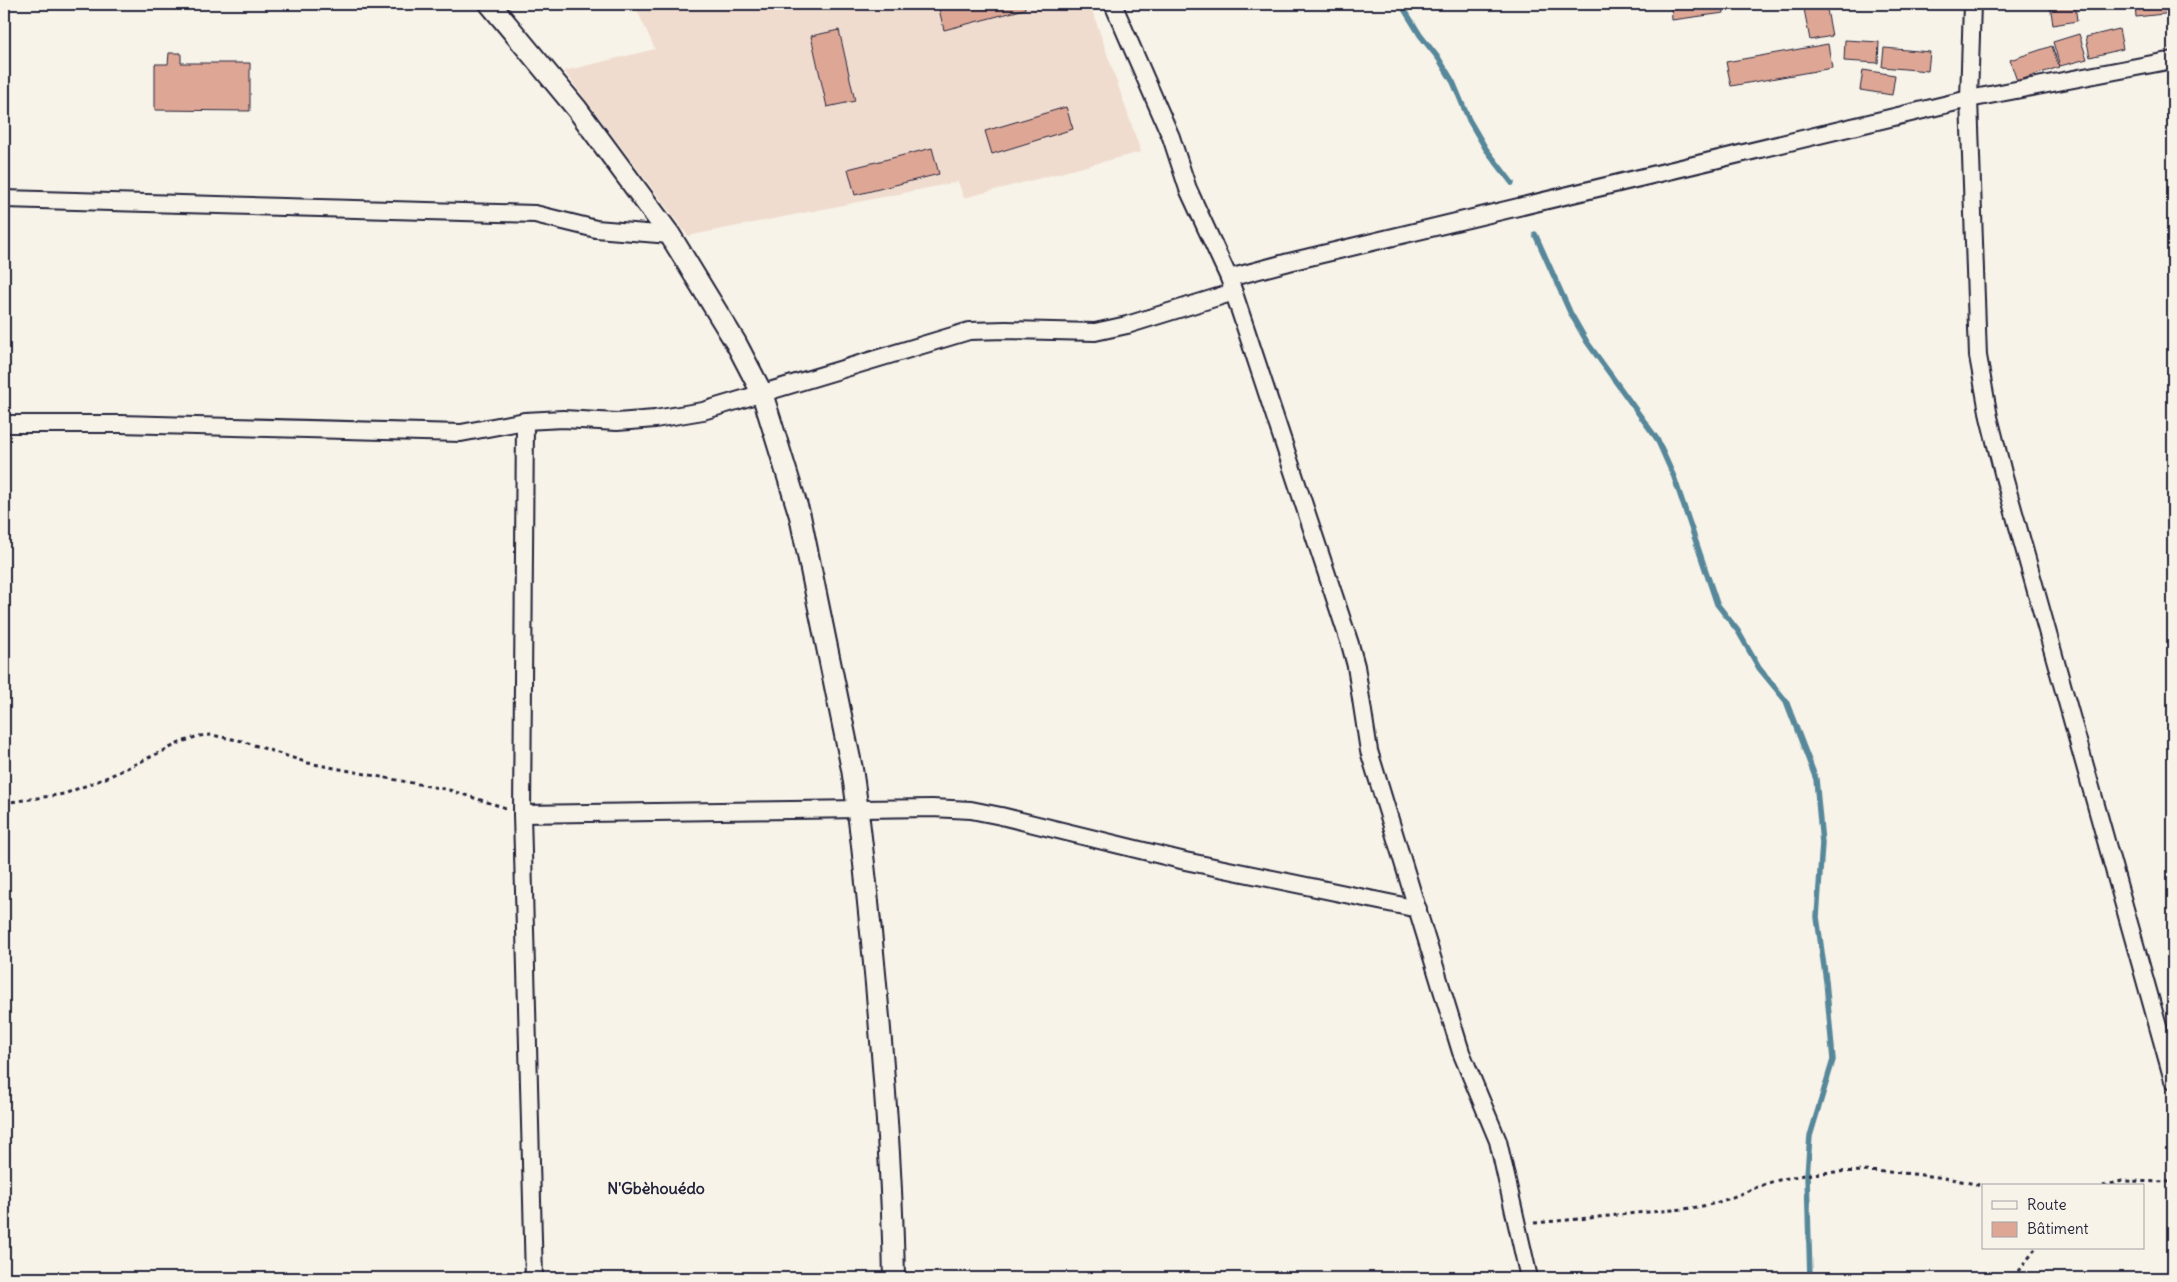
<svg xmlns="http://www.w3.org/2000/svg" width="2177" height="1282" viewBox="0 0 2177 1282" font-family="Delius,sans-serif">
<rect width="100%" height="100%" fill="#f7f3e8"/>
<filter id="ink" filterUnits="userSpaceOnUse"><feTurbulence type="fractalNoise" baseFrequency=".02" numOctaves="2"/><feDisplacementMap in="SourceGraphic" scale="10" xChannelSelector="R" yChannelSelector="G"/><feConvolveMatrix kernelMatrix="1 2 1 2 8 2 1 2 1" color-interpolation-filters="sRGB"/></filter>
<g filter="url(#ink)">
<polygon fill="#f0dccf" points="634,4 1090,4 1141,152 964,198 958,182 688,236 564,71 655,49"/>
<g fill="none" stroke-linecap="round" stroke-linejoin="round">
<g stroke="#57879a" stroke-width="5.5">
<polyline points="1401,4 1420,35 1439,59 1453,82 1469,120 1486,149 1512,183"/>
<polyline points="1535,234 1570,312 1587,342 1657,439 1674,477 1717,604 1738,631 1759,668 1786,701 1816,779 1822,843 1817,917 1826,981 1833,1060 1810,1136 1807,1175 1810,1278"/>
</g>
</g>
<g fill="#dea795" stroke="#22223b">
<polygon points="943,4 1024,4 1025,9 944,30 938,5"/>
<polygon points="1671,4 1723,4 1724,13 1672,20"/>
<polygon points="1803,4 1826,4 1832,36 1810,40"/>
<polygon points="2050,4 2075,4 2077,21 2053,25"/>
<polygon points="2135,4 2173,4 2173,13 2136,17"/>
<polygon points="2119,29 2123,49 2090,57 2086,37"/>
<polygon points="839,30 855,101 827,107 811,36"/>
<polygon points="2079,34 2087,59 2060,66 2053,42"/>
<polygon points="1845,40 1879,42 1878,63 1844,61"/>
<polygon points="1828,44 1832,68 1731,86 1726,62"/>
<polygon points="2052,46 2059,67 2017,81 2010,60"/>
<polygon points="1884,48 1930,52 1928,71 1882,67"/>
<polygon points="169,53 181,53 181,63 250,63 250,111 155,110 155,64 168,64"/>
<polygon points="1863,70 1895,75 1892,95 1860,90"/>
<polygon points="1066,107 1073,129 992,154 985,131"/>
<polygon points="932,148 939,174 855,195 848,169"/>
</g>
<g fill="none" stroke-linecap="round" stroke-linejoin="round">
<defs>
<g id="minor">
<polyline points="1113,4 1171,137 1188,189 1229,278 1350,644 1356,666 1369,751 1461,1052 1498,1141 1529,1278"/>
<polyline points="1972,4 1969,99 1978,356 1989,417 2004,477 2173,1080"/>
<polyline points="4,199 535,214 596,229 670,235"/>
<polyline points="1229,278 1289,262 1969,99 2173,60"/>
<polyline points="525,421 522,814 534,1278"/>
<polyline points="4,424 120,424 461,433 525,421 563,419 617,422 655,419 703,411 969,331 1006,330 1095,332 1127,325 1234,292"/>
<polyline points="522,814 932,808 971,810 1001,816 1185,861 1418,909"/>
</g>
<path id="tertiary" d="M490 4 577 109 670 235 736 343 762 393 800 516 852 769C861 826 866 884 872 942 883 1054 892 1166 894 1278"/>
</defs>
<use href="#minor" stroke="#22223b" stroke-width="20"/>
<use href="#tertiary" stroke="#22223b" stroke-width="24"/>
<g stroke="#22223b" stroke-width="3" stroke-dasharray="4 4" stroke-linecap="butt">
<polyline points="4,803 64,794 108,777 182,742 198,736 212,735 242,741 308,763 449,790 506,808"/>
<polyline points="2103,1186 2122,1181 2173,1182"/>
<path d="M1534 1223C1568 1220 1602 1217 1636 1213 1660 1211 1684 1210 1708 1205 1733 1199 1755 1186 1779 1180 1839 1165 1924 1171 1983 1186"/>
<polyline points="2014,1278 2036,1248"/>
</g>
<use href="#minor" stroke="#f7f3e8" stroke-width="16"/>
<use href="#tertiary" stroke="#f7f3e8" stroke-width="20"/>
</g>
</g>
<g text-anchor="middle" stroke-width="4" stroke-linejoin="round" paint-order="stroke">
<g font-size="16" font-weight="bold" fill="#22223b" stroke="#f7f3e8">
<text x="656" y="1194">N'Gbèhouédo</text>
</g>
</g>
<rect width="2177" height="1282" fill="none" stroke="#f7f3e8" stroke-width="20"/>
<rect x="10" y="10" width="2157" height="1262" fill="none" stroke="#22223b" stroke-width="2" filter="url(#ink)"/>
<rect x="1982" y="1184" width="162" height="65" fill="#f7f3e8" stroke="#a29fa3"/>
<rect x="1992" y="1201" width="25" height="8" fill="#f7f3e8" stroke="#a29fa3"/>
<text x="2027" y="1210" font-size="15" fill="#22223b">Route</text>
<rect x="1992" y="1222" width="25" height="15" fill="#dea795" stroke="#a29fa3"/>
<text x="2027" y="1234" font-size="15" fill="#22223b">Bâtiment</text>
</svg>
